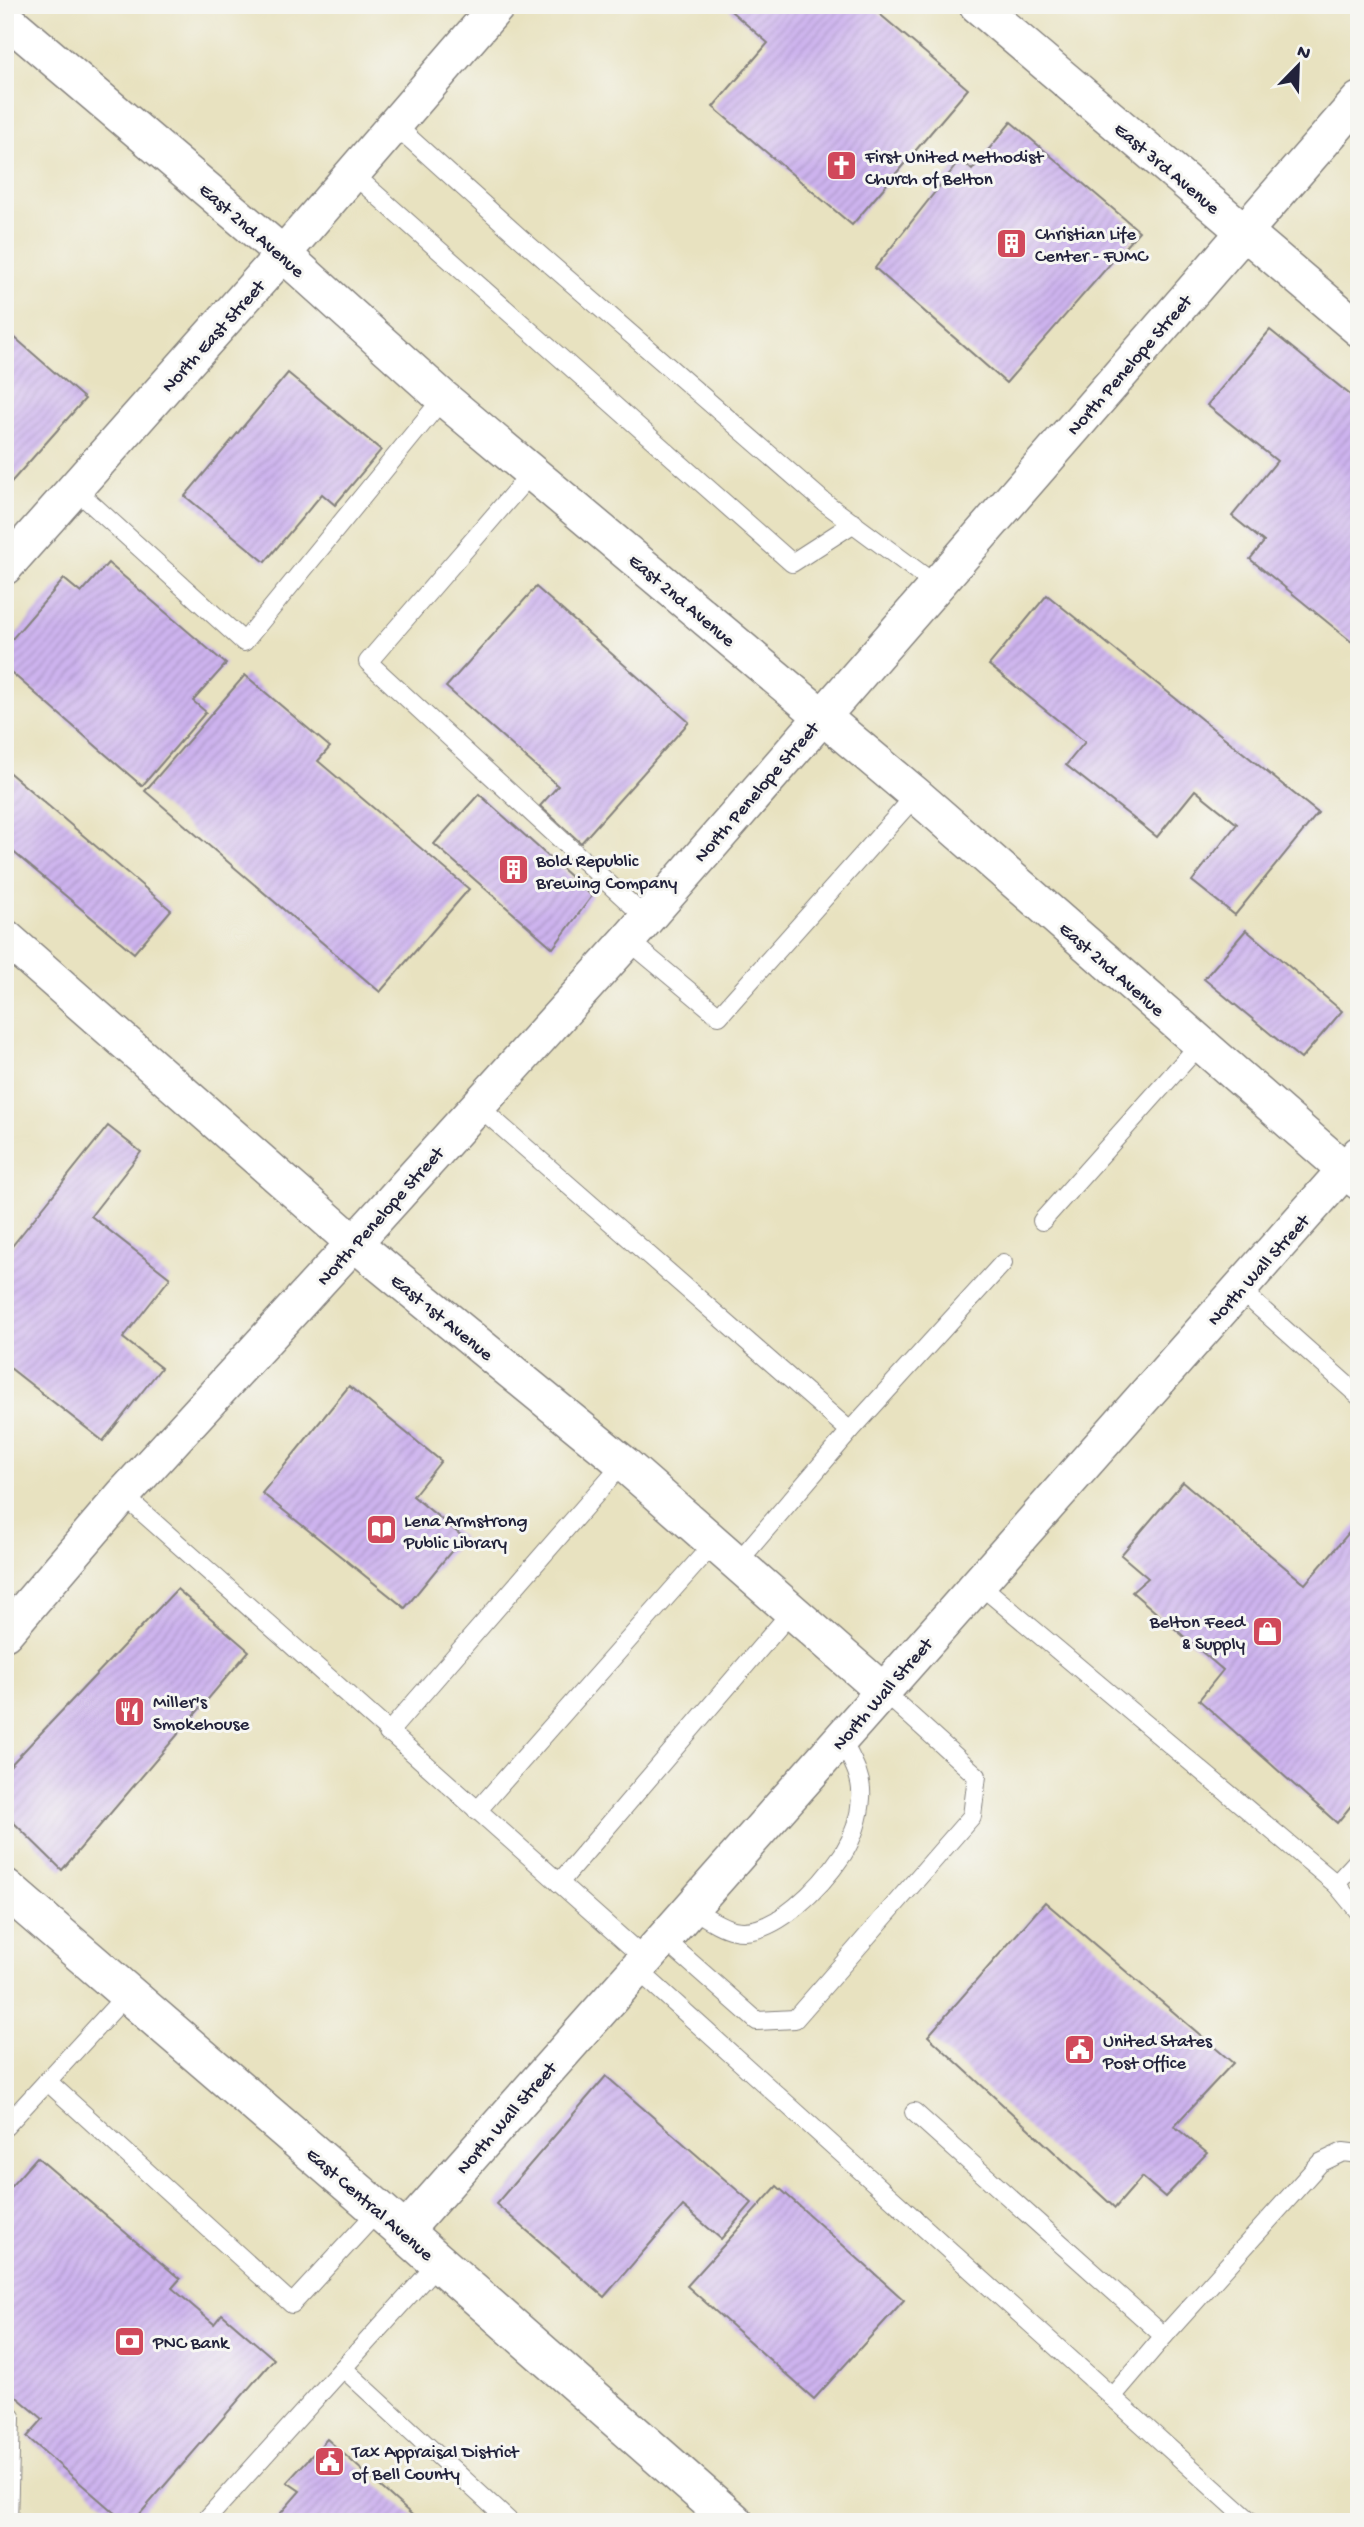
<svg xmlns="http://www.w3.org/2000/svg" width="1364" height="2527" viewBox="0 0 1364 2527" font-family="'Gochi Hand',sans-serif">
<defs>
<pattern id="building-hatch" width="6" height="6" patternUnits="userSpaceOnUse" patternTransform="scale(1.75)"><rect width="6" height="6" fill="#cdb3ee"/><path d="M-1 1l2-2M0 6l6-6M5 7l2-2" fill="none" stroke="#b09acd"/></pattern>
</defs>
<rect width="100%" height="100%" fill="#f6f6f2"/>
<filter id="ink" filterUnits="userSpaceOnUse"><feTurbulence type="fractalNoise" baseFrequency=".0143" numOctaves="2"/><feDisplacementMap in="SourceGraphic" scale="14" xChannelSelector="R" yChannelSelector="G"/><feConvolveMatrix kernelMatrix="1 2 1 2 8 2 1 2 1" color-interpolation-filters="sRGB"/></filter>
<filter id="wash" filterUnits="userSpaceOnUse"><feTurbulence type="fractalNoise" baseFrequency=".00686" numOctaves="4" result="noise"/><feDisplacementMap in="SourceGraphic" scale="28" xChannelSelector="R" yChannelSelector="G"/><feGaussianBlur stdDeviation="1.57" result="paint"/><feColorMatrix in="noise" values="0 0 0 0 0 0 0 0 0 0 0 0 0 0 0 0 0 1.4 0 .05"/><feComposite in="paint" operator="in"/></filter>
<g filter="url(#wash)">
<rect width="100%" height="100%" fill="#e8e2c0"/>
<g id="blocks">
<g fill="url(#building-hatch)">
<polygon points="724,5 869,5 968,89 852,225 713,107 768,43"/>
<polygon points="1011,122 1139,231 1006,383 875,268 961,159 972,170"/>
<polygon points="5,329 85,399 5,489"/>
<polygon points="1270,330 1359,402 1359,648 1250,559 1264,542 1232,516 1277,461 1207,405"/>
<polygon points="288,373 381,450 335,505 322,494 265,562 185,496"/>
<polygon points="108,563 226,664 193,701 206,712 142,786 5,667 5,647 64,579 81,593"/>
<polygon points="536,587 689,722 581,843 540,806 558,786 446,687"/>
<polygon points="1047,595 1318,813 1235,915 1192,881 1237,824 1195,790 1157,837 1066,765 1085,742 989,665"/>
<polygon points="245,675 330,747 318,761 469,889 380,992 145,791"/>
<polygon points="5,769 171,910 134,953 5,845"/>
<polygon points="479,794 592,896 553,948 434,844"/>
<polygon points="1246,930 1342,1011 1301,1059 1204,979"/>
<polygon points="108,1126 141,1152 91,1216 170,1278 123,1338 161,1368 103,1441 5,1364 5,1255"/>
<polygon points="349,1386 441,1461 413,1496 463,1537 405,1608 262,1493"/>
<polygon points="1183,1482 1305,1584 1359,1521 1359,1796 1337,1823 1199,1700 1223,1670 1132,1592 1148,1578 1121,1555"/>
<polygon points="177,1589 249,1651 62,1870 5,1814 5,1771"/>
<polygon points="1045,1902 1233,2063 1174,2126 1207,2153 1165,2197 1142,2177 1115,2208 928,2036"/>
<polygon points="606,2076 752,2203 721,2239 683,2206 604,2297 496,2204"/>
<polygon points="37,2157 180,2279 172,2288 214,2324 222,2314 274,2359 133,2522 125,2522 27,2437 43,2419 5,2387 5,2193"/>
<polygon points="777,2186 904,2300 814,2399 687,2286"/>
<polygon points="327,2439 420,2522 273,2522 300,2491 287,2482"/>
</g>
</g>
</g>
<g filter="url(#ink)">
<use href="#blocks" fill-opacity="0" stroke="#85827e" stroke-width="2"/>
<g fill="none" stroke-linecap="round" stroke-linejoin="round">
<defs>
<g id="service">
<polyline points="395,125 519,237 824,502 936,585"/>
<polyline points="353,174 792,563 854,523"/>
<polyline points="532,472 368,662 646,918"/>
<polyline points="75,489 244,642 443,398"/>
<polyline points="628,940 719,1016 916,795"/>
<polyline points="478,1106 850,1431 737,1563"/>
<polyline points="1042,1221 1200,1044"/>
<polyline points="1239,1289 1359,1396"/>
<polyline points="850,1431 1003,1263"/>
<polyline points="123,1495 645,1959"/>
<polyline points="978,1583 1336,1884 1359,1859"/>
<polyline points="388,1733 623,1463"/>
<polyline points="477,1811 714,1543"/>
<polyline points="559,1883 792,1611"/>
<polyline points="1336,1884 1359,1912"/>
<path d="M691 1908C703 1915 719 1927 734 1930 774 1939 823 1884 843 1854 853 1838 860 1817 861 1798 863 1776 850 1757 841 1739"/>
<polyline points="664,1939 757,2021 795,2019 972,1816 977,1776 883,1691"/>
<polyline points="637,1969 1251,2522"/>
<polyline points="47,2081 292,2304 379,2210"/>
<polyline points="914,2112 1164,2336 1112,2397"/>
<polyline points="5,2127 128,1993"/>
<polyline points="439,2262 343,2368 510,2522"/>
<polyline points="1164,2336 1320,2163 1343,2152 1359,2154"/>
<polyline points="5,2412 11,2417 8,2522"/>
<polyline points="204,2522 343,2368"/>
</g>
<g id="minor">
<polyline points="977,5 1359,329"/>
<polyline points="5,18 283,254 443,398 916,795 1359,1182"/>
<polyline points="5,567 283,254 498,5"/>
<polyline points="5,937 354,1243 623,1463 883,1691"/>
<polyline points="5,1633 123,1495 354,1243 628,940 1359,100"/>
<polyline points="404,2232 1359,1154"/>
</g>
<polyline id="tertiary" points="5,1888 379,2210 734,2522"/>
</defs>
<use href="#service" stroke="#85827e" stroke-width="20"/>
<use href="#minor" stroke="#85827e" stroke-width="38"/>
<use href="#tertiary" stroke="#85827e" stroke-width="41"/>
<use href="#service" stroke="#fff" stroke-width="18"/>
<use href="#minor" stroke="#fff" stroke-width="35"/>
<use href="#tertiary" stroke="#fff" stroke-width="38"/>
</g>
</g>
<defs>
<symbol id="church-square" viewBox="-11 -11 22 22"><rect x="-9" y="-9" width="18" height="18" rx="4" fill="#d1495b" stroke="#f6f6f2"/><path d="M-1.2-6h2.4v3.5h3.3v2.4h-3.3V6h-2.4V-.1h-3.3v-2.4h3.3Z" fill="#fff"/></symbol>
<symbol id="building-square" viewBox="-11 -11 22 22"><rect x="-9" y="-9" width="18" height="18" rx="4" fill="#d1495b" stroke="#f6f6f2"/><path d="M-4-6H4V6H1V3H-1V6H-4ZM-2.5-4.3h1.7v1.8h-1.7ZM.8-4.3h1.7v1.8H.8ZM-2.5-1h1.7V.8h-1.7ZM.8-1h1.7V.8H.8Z" fill="#fff"/></symbol>
<symbol id="library-square" viewBox="-11 -11 22 22"><rect x="-9" y="-9" width="18" height="18" rx="4" fill="#d1495b" stroke="#f6f6f2"/><path d="M-6-4Q-3-5.5-.7-3.5V5Q-3 3-6 4ZM6-4Q3-5.5 .7-3.5V5Q3 3 6 4Z" fill="#fff"/></symbol>
<symbol id="shop-square" viewBox="-11 -11 22 22"><rect x="-9" y="-9" width="18" height="18" rx="4" fill="#d1495b" stroke="#f6f6f2"/><path d="M-5-2.5h2.3a2.7 3.5 0 0 1 5.4 0H5L5.5 6h-11ZM-1.5-2.5h3a1.5 2.3 0 0 0-3 0Z" fill="#fff"/></symbol>
<symbol id="restaurant-square" viewBox="-11 -11 22 22"><rect x="-9" y="-9" width="18" height="18" rx="4" fill="#d1495b" stroke="#f6f6f2"/><path d="M-5-6h1v4h1v-4h1v4h1v-4h1v5L-1.5 .5V6h-2V.5L-5-1ZM5-6V6H3V1.5H1.5Q1.5-4 5-6Z" fill="#fff"/></symbol>
<symbol id="civic-square" viewBox="-11 -11 22 22"><rect x="-9" y="-9" width="18" height="18" rx="4" fill="#d1495b" stroke="#f6f6f2"/><path d="M-.6-6.5H3V-4.5H.6V-3L4-1V1h2V6H-6V1h2V-1L-.6-3ZM-1.2 2.5V6h2.4V2.5Z" fill="#fff"/></symbol>
<symbol id="bank-square" viewBox="-11 -11 22 22"><rect x="-9" y="-9" width="18" height="18" rx="4" fill="#d1495b" stroke="#f6f6f2"/><path d="M-6-4H6V4H-6ZM0-2.3a2.3 2.3 0 1 0 0 4.6a2.3 2.3 0 1 0 0-4.6Z" fill="#fff"/></symbol>
</defs>
<g fill-rule="evenodd">
<use href="#church-square" x="824" y="148" width="35" height="35"/>
<use href="#building-square" x="994" y="226" width="35" height="35"/>
<use href="#building-square" x="496" y="852" width="35" height="35"/>
<use href="#library-square" x="364" y="1512" width="35" height="35"/>
<use href="#shop-square" x="1250" y="1614" width="35" height="35"/>
<use href="#restaurant-square" x="112" y="1694" width="35" height="35"/>
<use href="#civic-square" x="1062" y="2032" width="35" height="35"/>
<use href="#bank-square" x="112" y="2324" width="35" height="35"/>
<use href="#civic-square" x="312" y="2444" width="35" height="35"/>
</g>
<g text-anchor="middle" stroke-width="6" stroke-linejoin="round" paint-order="stroke">
<g font-size="19" fill="#22223b" stroke="#f6f6f2" text-anchor="start">
<text x="865" y="162">First United Methodist<tspan x="865" dy="22">Church of Belton</tspan></text>
<text x="1035" y="239">Christian Life<tspan x="1035" dy="22">Center - FUMC</tspan></text>
<text x="536" y="866">Bold Republic<tspan x="536" dy="22">Brewing Company</tspan></text>
<text x="404" y="1526">Lena Armstrong<tspan x="404" dy="22">Public Library</tspan></text>
<text x="1245" y="1627" text-anchor="end">Belton Feed<tspan x="1245" dy="22">&amp; Supply</tspan></text>
<text x="153" y="1707">Miller's<tspan x="153" dy="22">Smokehouse</tspan></text>
<text x="1103" y="2046">United States<tspan x="1103" dy="22">Post Office</tspan></text>
<text x="153" y="2348">PNC Bank</text>
<text x="352" y="2457">Tax Appraisal District<tspan x="352" dy="22">of Bell County</tspan></text>
</g>
<g font-size="19" fill="#22223b" stroke="#f6f6f2">
<text transform="translate(1168 167) rotate(40)" y="7">East 3rd Avenue</text>
<text transform="translate(253 229) rotate(41)" y="7">East 2nd Avenue</text>
<text transform="translate(212 335) rotate(-48)" y="7">North East Street</text>
<text transform="translate(1128 364) rotate(-49)" y="7">North Penelope Street</text>
<text transform="translate(683 599) rotate(40)" y="7">East 2nd Avenue</text>
<text transform="translate(755 791) rotate(-49)" y="7">North Penelope Street</text>
<text transform="translate(1113 968) rotate(41)" y="7">East 2nd Avenue</text>
<text transform="translate(379 1215) rotate(-48)" y="7">North Penelope Street</text>
<text transform="translate(1257 1269) rotate(-48)" y="7">North Wall Street</text>
<text transform="translate(443 1316) rotate(39)" y="7">East 1st Avenue</text>
<text transform="translate(881 1693) rotate(-49)" y="7">North Wall Street</text>
<text transform="translate(505 2117) rotate(-49)" y="7">North Wall Street</text>
<text transform="translate(371 2203) rotate(41)" y="7">East Central Avenue</text>
</g>
</g>
<rect width="1364" height="2527" fill="none" stroke="#f6f6f2" stroke-width="28"/>
<g transform="translate(1298 66) rotate(23)" stroke="#f6f6f2" stroke-width="5" paint-order="stroke">
<path d="M0-5L12 26L0 18L-12 26Z" fill="#22223b"/>
<text y="-10" font-size="19" font-weight="bold" text-anchor="middle" fill="#22223b">N</text>
</g>
</svg>
